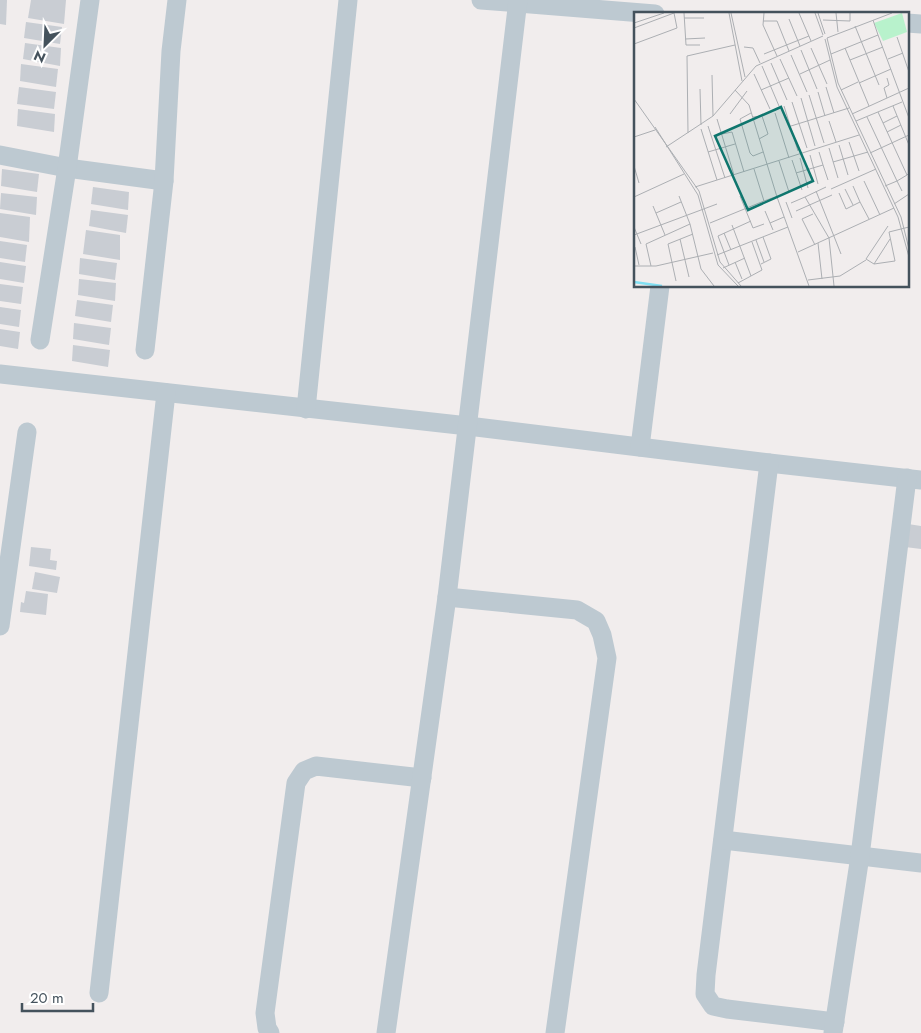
<svg xmlns="http://www.w3.org/2000/svg" width="921" height="1033" viewBox="0 0 921 1033" font-family="Jost,sans-serif">
<rect width="100%" height="100%" fill="#f1eded"/>
<g fill="#c9cdd3">
<polygon points="0,0 7,0 6,25 0,24"/>
<polygon points="31,0 66,0 64,24 28,18"/>
<polygon points="26,22 62,27 60,44 24,38"/>
<polygon points="25,43 61,48 60,66 23,59"/>
<polygon points="21,64 58,69 56,87 20,81"/>
<polygon points="19,87 56,92 54,109 17,104"/>
<polygon points="18,109 55,114 54,132 17,126"/>
<polygon points="2,169 39,174 37,192 1,186"/>
<polygon points="93,187 129,192 128,210 91,204"/>
<polygon points="1,193 37,197 36,215 0,209"/>
<polygon points="91,210 128,215 126,233 89,226"/>
<polygon points="0,213 30,217 29,242 0,237"/>
<polygon points="86,230 120,235 120,260 83,254"/>
<polygon points="0,241 27,245 25,262 0,258"/>
<polygon points="80,258 117,263 115,280 79,274"/>
<polygon points="0,262 26,266 24,283 0,279"/>
<polygon points="79,279 116,283 115,301 78,295"/>
<polygon points="0,284 23,287 21,304 0,301"/>
<polygon points="77,300 113,305 111,322 75,316"/>
<polygon points="0,307 21,310 19,327 0,324"/>
<polygon points="74,323 111,328 109,345 73,339"/>
<polygon points="0,329 20,332 18,349 0,346"/>
<polygon points="73,345 110,350 108,367 72,361"/>
<polygon points="908,524 921,526 921,549 905,547"/>
<polygon points="31,547 51,549 50,560 57,561 56,570 29,566"/>
<polygon points="35,572 60,577 57,593 32,589"/>
<polygon points="26,591 48,594 46,615 20,612 21,602 24,603"/>
</g>
<g fill="none" stroke-linecap="round" stroke-linejoin="round">
<g stroke="#bdc9d1" stroke-width="19">
<polyline points="481,0 655,14"/>
<polyline points="907,23 921,24"/>
<polyline points="0,155 67,168 164,181"/>
<polyline points="40,340 67,168 90,0"/>
<polyline points="145,350 164,181 171,51 177,0"/>
<polyline points="0,374 468,426 769,463 921,480"/>
<polyline points="306,409 348,0"/>
<polyline points="640,447 660,286"/>
<polyline points="769,463 706,975 705,994 713,1006 727,1009 835,1022"/>
<polyline points="447,597 577,610 596,621 602,635 607,658 555,1033"/>
<polyline points="0,626 27,432"/>
<polyline points="723,840 921,863"/>
<polyline points="99,993 166,393"/>
<polyline points="270,1033 267,1028 265,1013 296,783 304,771 316,766 422,778"/>
<polyline points="386,1033 447,597 518,0"/>
<polyline points="833,1033 860,856 907,478"/>
</g>
</g>
<g transform="translate(634 12)">
<rect width="275" height="275" fill="#f1eded"/>
<path d="M268 1 273 20 249 29 240 11Z" fill="#b8f2cc"/>
<path fill="none" stroke="#81e0f3" stroke-width="2.5" d="M0 270 28 274"/>
<path fill="none" stroke="#acafb3" stroke-width="1" d="M50 1 52 33H66M95 1 108 69M97 1 111 65M130 1 129 13 143 44M165 1 177 29M181 1 189 23M184 1 191 22M202 1 204 20M50 6H70M155 7 166 34M189 8 216 9V1M239 8 244 23M129 9H143L155 39M0 11 30 1M221 14 245 73M0 16 40 1M263 25 275 60M193 26 204 71 267 205 275 237M193 26 258 1M51 27 71 26M191 27 203 75 264 205 275 245M0 32 43 16 40 1M110 35 119 36 126 51M177 36 193 72M211 36 235 94M167 38 183 77M130 42 175 24M197 42 244 23 275 106M157 43 173 80M146 47 163 84M254 47 269 41M216 48 249 35M137 51 153 88M128 54 145 94M120 62 136 97M166 62 196 48M78 63 79 104M253 66 255 73 250 76 253 86M225 71 257 57M192 75 200 101M66 77 67 113M101 78 115 93 143 185 175 274M127 78 155 66M207 78 224 70M184 80 191 104M175 83 190 131M167 86 181 134M0 87 65 179 86 250 107 274M158 90 173 136M150 94 164 139M259 94 275 133M244 100 273 163 275 161M117 101 106 107 116 141 119 144 129 140M141 101 155 146M96 102 113 79M218 102 275 76M119 105 128 104 134 122 125 127M233 105 263 169 251 174M83 107 100 163M195 109 202 130M222 109 268 90M249 111 263 104M74 114 91 166M157 114 215 96M21 115 64 183 84 253 104 274M67 117 83 168M253 120 267 113M54 121 53 44 101 33M88 122 98 120 110 160M0 125 21 118M215 130 225 159M205 133 214 163M32 135 79 104 122 54 189 24M195 136 204 166M74 140 101 132M236 141 275 123M176 143 184 172M166 146 174 176M158 148 168 178M199 150 234 140M189 153 194 168M0 154 5 171M120 157 130 189 155 180 145 149M162 161 189 153 185 140M230 169 246 203M219 174 226 190M61 175 225 123M192 175 171 185 195 226 200 274M197 177 242 157M211 177 219 193M182 179 207 242M268 179 263 169 273 163M205 181 212 197 226 190 235 207M45 184 56 212 67 257 80 274M106 184 119 216 130 212M0 185 50 162M152 190 158 206M157 191 171 185M260 192 275 182M19 194 31 223M131 199 139 218M162 199 198 183M22 201 47 190M179 202 168 207 181 233M76 211 130 189M136 211 150 205M98 213 117 264M254 214 232 247 240 252 261 249 255 220 275 215M0 215 7 232M90 221 97 238M0 223 83 192M46 227 55 265M122 228 130 250M184 231 188 267M1 235 5 253M164 240 260 196M83 243 154 215M101 250 108 267M127 252 137 247 129 225M240 252 256 227M95 253 84 224 117 209M0 254H22L79 241M17 254 12 232 56 212M89 256 111 246M174 268 206 264 232 248M42 269 34 232 59 222M104 271 128 258 118 230"/>
<path fill="#0f766e" fill-opacity="0.15" stroke="#0f766e" stroke-width="2.5" d="M147 95 179 169 114 198 81 124Z"/>
<rect width="275" height="275" fill="none" stroke="#44525c" stroke-width="2.5"/>
</g>
<g transform="translate(45 45) rotate(204)" stroke="#ffffff" stroke-width="4" paint-order="stroke">
<path d="M0-4L9 19L0 12L-9 19Z" fill="#44525c"/>
<text y="-8" font-size="14" font-weight="bold" text-anchor="middle" fill="#44525c">N</text>
</g>
<path d="M22 1003v8h71v-8" fill="none" stroke="#44525c" stroke-width="2.5"/>
<text x="30" y="1003" font-size="15" fill="#44525c" stroke="#ffffff" stroke-width="4" paint-order="stroke">20 m</text>
</svg>
